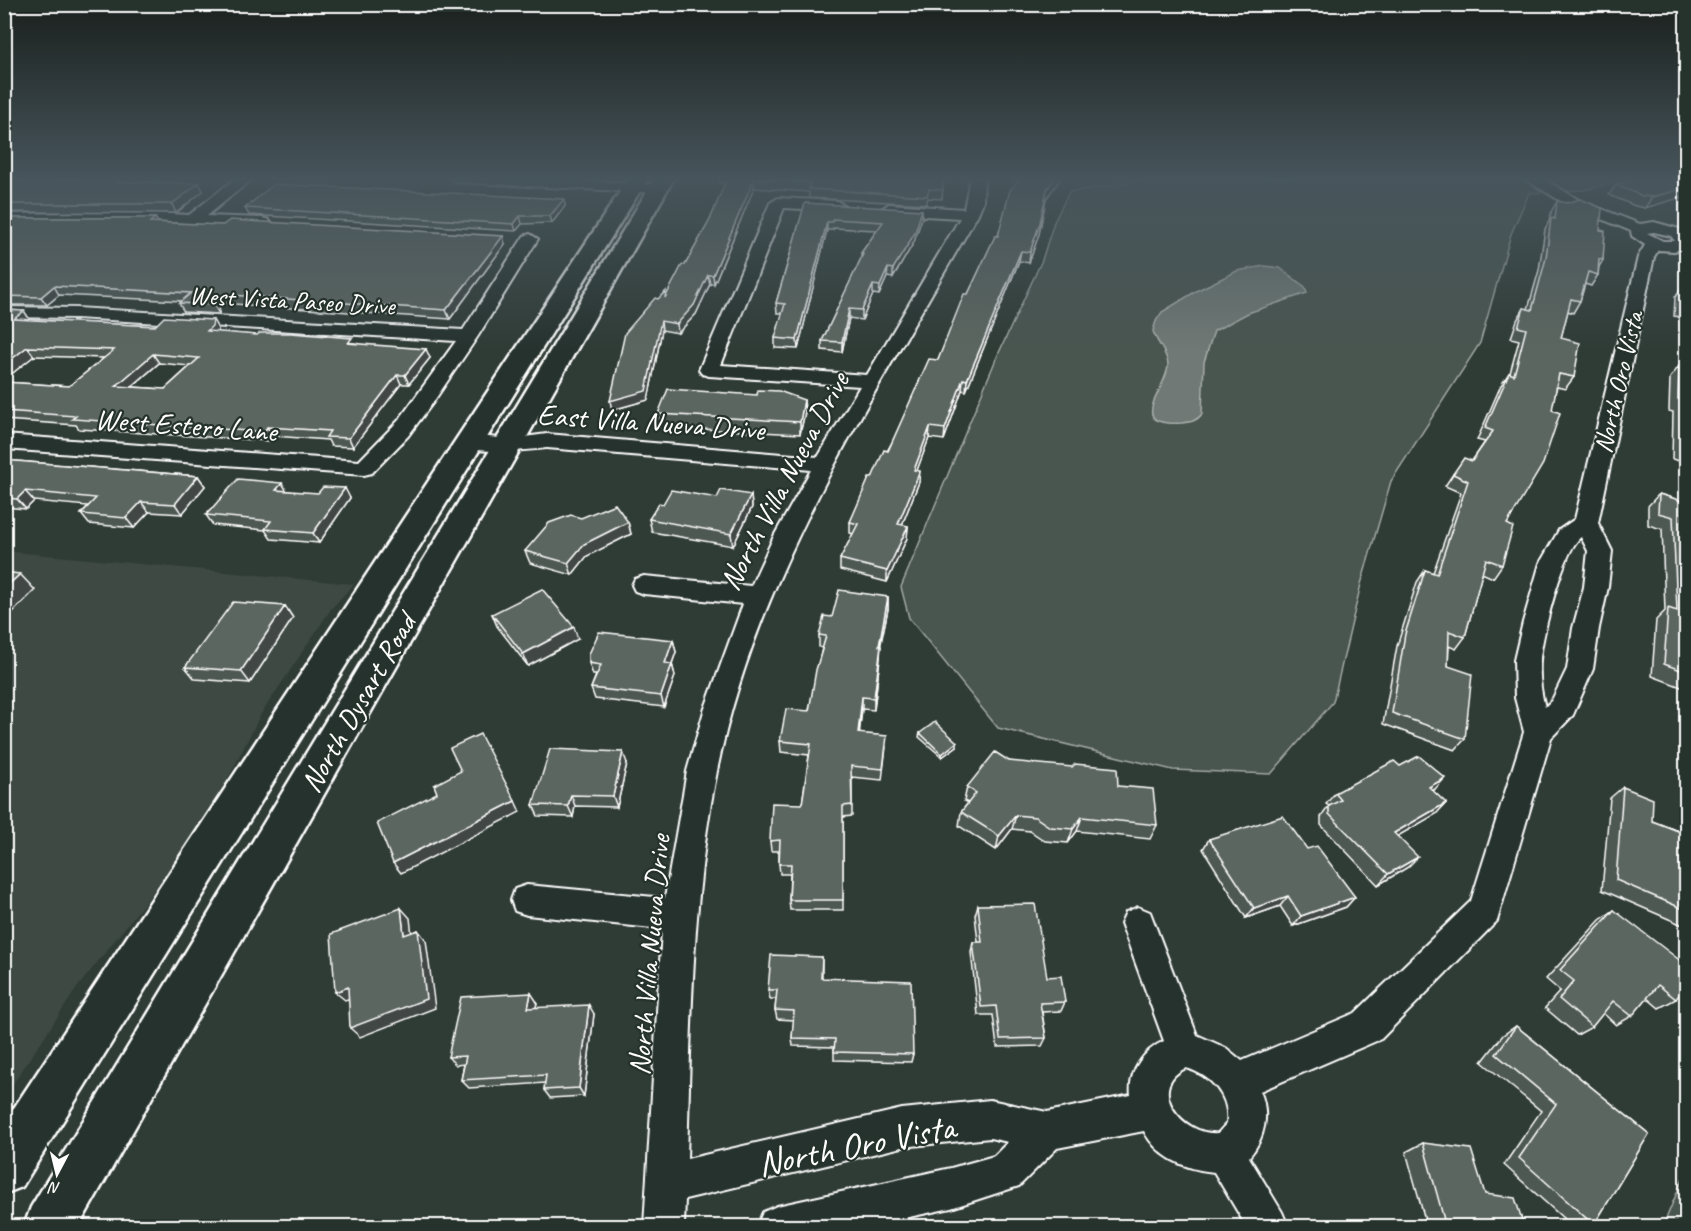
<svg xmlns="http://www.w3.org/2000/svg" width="1691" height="1231" viewBox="0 0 1691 1231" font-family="Caveat,sans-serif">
<rect width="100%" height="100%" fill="#2f3b35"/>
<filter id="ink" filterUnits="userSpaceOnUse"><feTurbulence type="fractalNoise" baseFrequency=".0167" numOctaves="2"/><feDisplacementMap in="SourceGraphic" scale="12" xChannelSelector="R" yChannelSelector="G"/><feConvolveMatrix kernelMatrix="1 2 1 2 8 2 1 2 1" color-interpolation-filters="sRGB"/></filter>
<g filter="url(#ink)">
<polygon fill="#3c4842" points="5,551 354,584 331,609 261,714 211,812 174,866 77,988 5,1096"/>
<g fill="#4a544f" stroke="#a4aaa7" stroke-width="1.5">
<polygon points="1155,178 1631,178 1584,190 1529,193 1511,234 1480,343 1391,481 1361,584 1333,702 1271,774 1173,770 998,728 909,618 901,587 996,359 1042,260 1054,222 1069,192"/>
<polygon points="1686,1171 1686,1226 1663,1226"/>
</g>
<path fill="#707975" stroke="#a9afac" stroke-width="1.5" d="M1264 266 1280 268 1305 287 1307 293 1248 313 1214 331 1204 362 1202 414C1197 421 1191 422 1182 423 1123 427 1168 388 1168 365 1168 353 1156 342 1153 331L1156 321 1162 312 1198 290 1237 271Z"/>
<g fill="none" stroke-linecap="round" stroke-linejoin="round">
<defs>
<g id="minor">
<polygon points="236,178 253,178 207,216 263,218 269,220 271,223 269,226 139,222 4,224 4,214 139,212 189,215"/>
<polygon points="449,178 547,178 659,185 666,189 659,193 456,182"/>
<path d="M970 178H984L983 202 978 214C878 390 757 570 717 771 691 899 691 1029 687 1159L902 1109 990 1100 1047 1112 1131 1095C1128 1072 1144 1050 1164 1041L1121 923 1126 912 1138 907 1150 912 1197 1035 1226 1048 1242 1061 1355 1013 1471 901 1524 732 1515 698 1514 660 1523 622 1540 563 1559 530 1575 519 1638 257 1645 245 1632 236 1631 231 1569 206 1523 178H1542L1579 200 1640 224 1654 222 1683 230 1686 234V248L1674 251 1658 250 1654 257 1598 523 1612 551 1608 587 1599 628 1593 669 1573 715 1551 738 1497 921 1381 1039 1260 1091C1270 1113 1265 1139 1249 1157L1282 1212 1288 1226H1246L1214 1172C1185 1169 1158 1158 1144 1131L1057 1148 1019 1186 951 1208 867 1226H757L763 1212 777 1206 951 1168 994 1156 1008 1142 990 1138 902 1147 685 1199 684 1226H644L662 929 527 915 515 911 511 900 515 889 527 885 665 898 687 771 704 711 743 604 644 594 635 591 632 585 635 579 644 576 751 586 774 536 811 470 547 448C518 451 490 454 462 447L458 442 462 437 469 435 509 439 547 434 818 457 860 386 709 376 702 374 699 370 770 203 778 198 837 201 845 206 837 211 784 208 721 365 867 375 960 218 889 214 881 209 889 204 964 209ZM1654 232 1671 236 1675 241H1663L1647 233ZM1581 537 1588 551 1584 587 1573 628 1567 669 1552 700 1545 707C1541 693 1539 675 1540 660 1542 637 1563 550 1581 537ZM1186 1068C1211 1075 1230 1096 1227 1123L1218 1133C1181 1136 1145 1086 1186 1068Z"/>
<polygon points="530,234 538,239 478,336 434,401 408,436 372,473 364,475 4,449 4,435 359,461 399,420 456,341 76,318 4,317 4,307 76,308 463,330 524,236"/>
</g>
<g id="major">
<polygon points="629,178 648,178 22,1187 4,1194 4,1123"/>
<polygon points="655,178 674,178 79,1226 24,1226 31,1207"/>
</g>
</defs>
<use href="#minor" stroke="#fff" stroke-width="4"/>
<use href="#major" stroke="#fff" stroke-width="5"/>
<use href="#minor" fill="#26332d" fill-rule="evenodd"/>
<use href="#major" fill="#26332d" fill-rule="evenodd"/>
</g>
<g fill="#4e5853" stroke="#fff" stroke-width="1.5" fill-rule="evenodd">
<polygon points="719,178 944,178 942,199 928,198 926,204 809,198 809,192 754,188 714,284 710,284 696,314 678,333 662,330 648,400 612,410 658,299 667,294 685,265 710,220 725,184 720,183"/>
<polygon points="1020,178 1061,178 1046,199 1039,234 1029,263 1019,261 966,391 962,390 944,440 929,438 917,470 919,482 902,525 908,526 907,538 887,582 840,570 840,559 853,534 850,533 850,522 872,478 938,360 968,294 998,236"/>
<polygon points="1686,178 1645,208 1635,206 1609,195 1616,185"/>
<polygon points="119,179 121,182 199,183 203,191 176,213 4,212 4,182"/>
<polygon points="564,199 565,206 552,223 522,224 516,231 249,215 245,208"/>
<polygon points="1557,201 1600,230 1603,260 1599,267 1598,275 1591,286 1585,284 1580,301 1573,313 1568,311 1561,338 1574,377 1565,389 1557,387 1507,524 1502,565 1493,578 1482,573 1465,637 1456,649 1449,646 1448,666 1465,739 1455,750 1383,724 1397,646 1417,582 1425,570 1433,573 1461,493 1445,486 1453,474 1472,461 1485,442 1477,440 1501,385 1509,373 1510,373 1519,340 1511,338 1517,320 1524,308 1528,309 1539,270 1545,229 1549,221 1551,212"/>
<polygon points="805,203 922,218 914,242 893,278 887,277 879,295 873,294 862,320 849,318 842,352 822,350 822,341 861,259 861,253 877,230 833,228 833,230 827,230 798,349 775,348 775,338 783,313 777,313 776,303"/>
<polygon points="4,218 155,218 158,222 505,244 450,319 220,303 219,314 184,312 179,303 182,301 59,295 47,305 4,305"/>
<polygon points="1684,285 1686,286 1686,340 1683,339 1680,317 1674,316 1675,297"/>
<path d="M4 310 24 311 30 320 155 326 213 320 218 329 217 332 355 343 430 358 409 384H401L353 447 331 446 328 440 273 436 269 441 79 429 76 425 4 420V382L69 386 104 358 34 356 4 380ZM159 363 190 366 165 389 132 387Z"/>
<polygon points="1679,366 1686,367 1686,463 1672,459 1673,412 1669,411 1670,378"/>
<polygon points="804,400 805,412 800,434 660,427 658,414"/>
<polygon points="4,460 198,476 205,486 182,514 149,512 134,528 89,524 81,514 88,506 34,501 26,509 4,507"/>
<polygon points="287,491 350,498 319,543 271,539 265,530 213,525 206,515"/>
<polygon points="1659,494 1686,502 1686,689 1652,676 1656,620 1665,611 1662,529 1648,525 1648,506"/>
<polygon points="751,495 752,507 733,546 652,532 649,519 663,504"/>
<polygon points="581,518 628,522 631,534 587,556 572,575 530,563 525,551"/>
<polygon points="888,597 888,609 880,646 880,658 874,710 862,709 859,733 886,747 882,780 852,777 852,816 843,817 843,910 790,910 789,900 790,874 780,874 779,864 779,851 771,851 770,841 802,804 809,755 781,752 780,741 809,711 822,648 819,647 819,635 832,617"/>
<polygon points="285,606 293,618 250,683 195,679 185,667"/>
<polygon points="492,614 578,639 528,666 497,626"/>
<polygon points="673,640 676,652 672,664 675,676 664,707 595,699 591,688 596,675 593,675 589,663"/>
<polygon points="920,733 957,746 942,757 919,737"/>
<polygon points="1009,761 1118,786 1157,825 1150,839 1077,831 1068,843 1045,841 1030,831 1012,829 996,850 959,826 961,812 968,803 964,801 967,787"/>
<polygon points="627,763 617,807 575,806 573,817 538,816 533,805"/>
<polygon points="1400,766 1435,789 1433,791 1446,803 1436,814 1397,836 1408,867 1378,885 1321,825 1321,817 1329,806 1326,804 1335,793"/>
<polygon points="1623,787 1652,821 1686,834 1686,925 1685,926 1602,890 1610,798"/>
<polygon points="1209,839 1307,849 1355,897 1346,907 1293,926 1280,906 1246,918 1203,849"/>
<polygon points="978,905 1047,977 1065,1002 1061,1011 1042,1012 1046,1038 1042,1046 997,1047 993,1015 978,1015 971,952 973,942 978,942 975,915"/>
<polygon points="1614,910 1676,999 1659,1008 1647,998 1632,1016 1616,1025 1603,1013 1592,1027 1577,1035 1545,1008 1560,991 1546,979 1600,920"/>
<polygon points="822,957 822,978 913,1054 911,1062 834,1060 834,1047 793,1046 792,1038 794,1020 777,1019 775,1010 776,999 770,999 768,990"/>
<polygon points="537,1002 536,1008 594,1014 584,1096 550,1098 544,1090 545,1083 469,1088 461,1080 464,1064 456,1065 448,1057"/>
<polygon points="1516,1026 1649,1134 1594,1225 1588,1227 1573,1227 1504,1165 1541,1111 1482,1062 1503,1035"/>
<polygon points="1423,1143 1485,1194 1523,1223 1540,1227 1427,1227 1406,1152"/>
</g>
<g fill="#404744" stroke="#fff" stroke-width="1.5">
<polygon points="1055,178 1061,178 1046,199 1039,234 1029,263 1030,252 1047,189"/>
<polygon points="754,179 754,188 714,284 713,275"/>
<polygon points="199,183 203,191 176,213 172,204"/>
<polygon points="1686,188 1686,196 1645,208 1652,197"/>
<polygon points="564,199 565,206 552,223 550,216"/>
<polygon points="922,210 922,218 914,242 893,278 893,269"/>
<polygon points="520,216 522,224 516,231 514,224"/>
<polygon points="827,222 827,230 798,349 797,340"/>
<polygon points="503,236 505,244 450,319 446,310"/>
<polygon points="1021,251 1019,261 966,391 967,380"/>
<polygon points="888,268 887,277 879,295 880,286"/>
<polygon points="708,275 710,284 696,314 678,333 677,324"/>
<polygon points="873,285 873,294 862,320 862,310"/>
<polygon points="54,286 59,295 47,305 41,297"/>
<polygon points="215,294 220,303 219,314 214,305"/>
<polygon points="849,309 849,318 842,352 842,342"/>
<polygon points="24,311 30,320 14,319"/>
<polygon points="213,320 218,329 217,335 207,331"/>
<polygon points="661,321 662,330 648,400 612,410 610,401"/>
<polygon points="27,347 34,356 4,380 4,365"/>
<polygon points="426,349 430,358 409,384 405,375"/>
<polygon points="153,354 159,363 122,395 116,386"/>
<polygon points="397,375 401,384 353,447 349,438"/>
<polygon points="963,379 962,390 944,440 945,429"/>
<polygon points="804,400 805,412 800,434 800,422"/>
<polygon points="267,427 273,436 269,441 264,432"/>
<polygon points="930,427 929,438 913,481 914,470"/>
<polygon points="920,471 919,482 898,535 898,524"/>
<polygon points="198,476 205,486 182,514 175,504"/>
<polygon points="282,483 288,493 276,490"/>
<polygon points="345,488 350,498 319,543 313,533"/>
<polygon points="25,491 34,501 26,509 17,499"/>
<polygon points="751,495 752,507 733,546 731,534"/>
<polygon points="141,502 149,512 134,528 126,518"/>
<polygon points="628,522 631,534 587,556 572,575 568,563 584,544"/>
<polygon points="908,526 907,538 887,582 887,571"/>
<polygon points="20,574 35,590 4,621 4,589"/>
<polygon points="888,597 888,609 878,658 879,646"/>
<polygon points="285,606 293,618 250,683 241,671"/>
<polygon points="574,627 578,639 528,666 523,654"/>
<polygon points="673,640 676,652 668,675 665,663"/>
<polygon points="881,646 880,658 874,710 874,698"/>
<polygon points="672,664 675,676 664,707 661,696"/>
<polygon points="862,697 862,709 858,745 858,733"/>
<polygon points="957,742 957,746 942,757 942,754"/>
<polygon points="623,752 627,763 617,807 613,796"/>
<polygon points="1445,778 1435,789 1419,798 1429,787"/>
<polygon points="571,795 575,806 573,817 568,806"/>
<polygon points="515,801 520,812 401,873 393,863"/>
<polygon points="1446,803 1436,814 1384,844 1394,833"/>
<polygon points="1016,815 1012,829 996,850 999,836"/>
<polygon points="1082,817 1077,831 1068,843 1073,829"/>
<polygon points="1418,857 1408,867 1378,885 1388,874"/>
<polygon points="1288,896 1280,906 1246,918 1254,908"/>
<polygon points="1355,897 1346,907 1293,926 1301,916"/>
<polygon points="401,908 410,918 413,945 404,935"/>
<polygon points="418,930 426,940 435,1008 360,1037 350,1028"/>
<polygon points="348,987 357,996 345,1000 335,992"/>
<polygon points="531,993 537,1002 534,1017 528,1008"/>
<polygon points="589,1005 594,1014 584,1096 579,1088"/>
</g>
<g fill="#5b6661" stroke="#fff" stroke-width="1.5" fill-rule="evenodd">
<polygon points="727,178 944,178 943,190 929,189 927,196 809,189 810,183 754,179 713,275 708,275 694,305 677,324 661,321 646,391 610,401 625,333 655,298 658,299 666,291 665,298 682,265 685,265 710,220"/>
<polygon points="1020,178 1055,178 1047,189 1040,223 1030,252 1021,251 967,380 963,379 945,429 930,427 914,470 920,471 898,524 908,526 887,571 840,559 858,524 850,522 869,478 872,478 884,450 888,451 929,359 938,360 964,294 968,294 995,236 998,236 1010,190"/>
<polygon points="1638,178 1686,178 1686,188 1652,197 1642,196 1616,185"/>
<polygon points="119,179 116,182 199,183 172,204 4,204 4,182 34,180"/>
<polygon points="274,184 564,199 550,216 520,216 514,224 245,208"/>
<polygon points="1580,199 1602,208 1600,230 1605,231 1603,260 1599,259 1598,275 1588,272 1580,301 1571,299 1561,338 1580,343 1574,377 1559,374 1552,410 1560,413 1543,464 1507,524 1513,527 1502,565 1486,559 1465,637 1449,631 1448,666 1472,674 1465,739 1392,713 1405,634 1425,570 1437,574 1468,481 1453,474 1464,458 1472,461 1493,431 1485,428 1509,373 1514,375 1526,329 1518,327 1524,308 1532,310 1546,258 1551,218 1555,219 1557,201 1567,203"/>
<polygon points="805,203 922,210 915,233 893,269 888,268 880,286 873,285 862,310 849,309 842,342 822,341 863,254 861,253 883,222 833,219 832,222 827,222 797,340 775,338 785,304 776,303"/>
<polygon points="4,218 155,218 150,222 223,225 230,220 503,236 446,310 215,294 214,305 179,303 191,293 54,286 41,297 4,296"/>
<polygon points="1684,285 1686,286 1686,305 1683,304"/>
<path d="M4 310 24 311 14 319 155 326 164 317 213 320 212 326 207 331 257 335 260 333H291L352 338 348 343 426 349 405 375H397L349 438 326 437 330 431 267 427 264 432 72 419 76 416 4 411V382L69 386 114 350 27 347 4 365ZM153 354 199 358 165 389 116 386Z"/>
<polygon points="1679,366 1686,367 1686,448 1682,447 1682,400 1678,399"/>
<polygon points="668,389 757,395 758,390 779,391 804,400 800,422 658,414"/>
<polygon points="4,460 198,476 175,504 141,502 126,518 81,514 96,498 25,491 17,499 4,498"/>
<polygon points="238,479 282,483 276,490 318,493 323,487 345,488 313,533 265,529 271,521 206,515"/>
<polygon points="671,490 717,498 721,490 751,495 731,534 649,519 659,503 663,504"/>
<polygon points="1659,494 1686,502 1686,672 1664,664 1668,608 1677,611 1673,517 1658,513"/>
<polygon points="615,504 628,522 584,544 568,563 525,551 549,523 571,515 581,518"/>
<polygon points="4,572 20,574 4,589"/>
<polygon points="542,589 574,627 523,654 492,614"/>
<polygon points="839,590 888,597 879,646 881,646 874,698 862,697 858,733 887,736 883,769 851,766 852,805 843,806 843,900 789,900 791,864 779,864 780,840 770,841 772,803 802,804 811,744 780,741 786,709 809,711 816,670 826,636 819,635 824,616 832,617"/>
<polygon points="233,602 285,606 241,671 185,667"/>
<polygon points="599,632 673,640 665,663 672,664 661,696 591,688 601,665 589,663 589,654"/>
<polygon points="935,722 957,742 942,754 920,733"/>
<polygon points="480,734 515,801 393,863 377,823 437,793 434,785 461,771 450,748"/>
<polygon points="550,749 623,752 613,796 571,795 568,806 533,805"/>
<polygon points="995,752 1009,761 1072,767 1075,764 1117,768 1118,786 1153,789 1157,825 1082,817 1073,829 1050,827 1035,817 1016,815 999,836 961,812 976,793 967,787"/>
<polygon points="1419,756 1445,778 1429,787 1446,803 1394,833 1418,857 1388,874 1329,814 1329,806 1341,800 1335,793 1394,761 1400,766"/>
<polygon points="1623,787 1653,799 1652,821 1686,834 1686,910 1616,880"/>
<polygon points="1283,816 1307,849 1317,846 1355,897 1301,916 1288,896 1254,908 1209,839"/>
<polygon points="1035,904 1047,977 1061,976 1065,1002 1040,1003 1046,1038 1000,1039 996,1006 981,1007 973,942 982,942 978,905"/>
<polygon points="401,908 404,935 418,930 426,999 350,1028 348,987 335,992 331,934"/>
<polygon points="1614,910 1686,965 1686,986 1676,999 1658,985 1632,1016 1613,1001 1592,1027 1559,999 1574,981 1560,970"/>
<polygon points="771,955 822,957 821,978 911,981 913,1054 834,1052 835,1039 792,1038 794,1011 775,1010 777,990 768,990"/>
<polygon points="531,993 528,1008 589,1005 579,1088 544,1090 546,1075 461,1080 466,1056 448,1057 461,997"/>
<polygon points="1516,1026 1649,1134 1594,1225 1519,1158 1556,1104 1496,1054"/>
<polygon points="1423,1143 1471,1149 1485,1194 1515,1198 1523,1223 1540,1224 1540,1227 1446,1227"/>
</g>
</g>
<linearGradient id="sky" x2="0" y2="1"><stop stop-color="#1a201d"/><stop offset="0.51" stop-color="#47555c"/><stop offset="1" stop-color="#47555c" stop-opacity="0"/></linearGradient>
<rect width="1691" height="351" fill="url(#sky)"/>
<g text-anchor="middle" stroke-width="4.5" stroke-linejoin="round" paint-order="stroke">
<g font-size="26" fill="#fff" stroke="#26332d">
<text transform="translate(292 300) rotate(3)" y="9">West Vista Paseo Drive</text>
<text transform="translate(1618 382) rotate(-77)" y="9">North Oro Vista</text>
</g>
<g font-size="30" fill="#fff" stroke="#26332d">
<text transform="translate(651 422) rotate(4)" y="10">East Villa Nueva Drive</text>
<text transform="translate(186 425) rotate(4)" y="10">West Estero Lane</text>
<text transform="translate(784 481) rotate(-62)" y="10">North Villa Nueva Drive</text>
<text transform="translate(358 703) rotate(-60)" y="10">North Dysart Road</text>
<text transform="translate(649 955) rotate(-85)" y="10">North Villa Nueva Drive</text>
</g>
<g font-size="36" fill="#fff" stroke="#26332d">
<text transform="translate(856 1144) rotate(-11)" y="13">North Oro Vista</text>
</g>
</g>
<rect width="1691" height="1231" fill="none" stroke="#26332d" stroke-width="24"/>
<rect x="12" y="12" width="1667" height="1207" fill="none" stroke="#fff" stroke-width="2" filter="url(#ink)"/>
<g transform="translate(57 1174) rotate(187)" stroke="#26332d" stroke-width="4.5" paint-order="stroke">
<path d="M0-4.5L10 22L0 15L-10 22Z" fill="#ffffff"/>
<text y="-9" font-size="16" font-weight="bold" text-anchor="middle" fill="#ffffff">N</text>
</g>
</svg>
